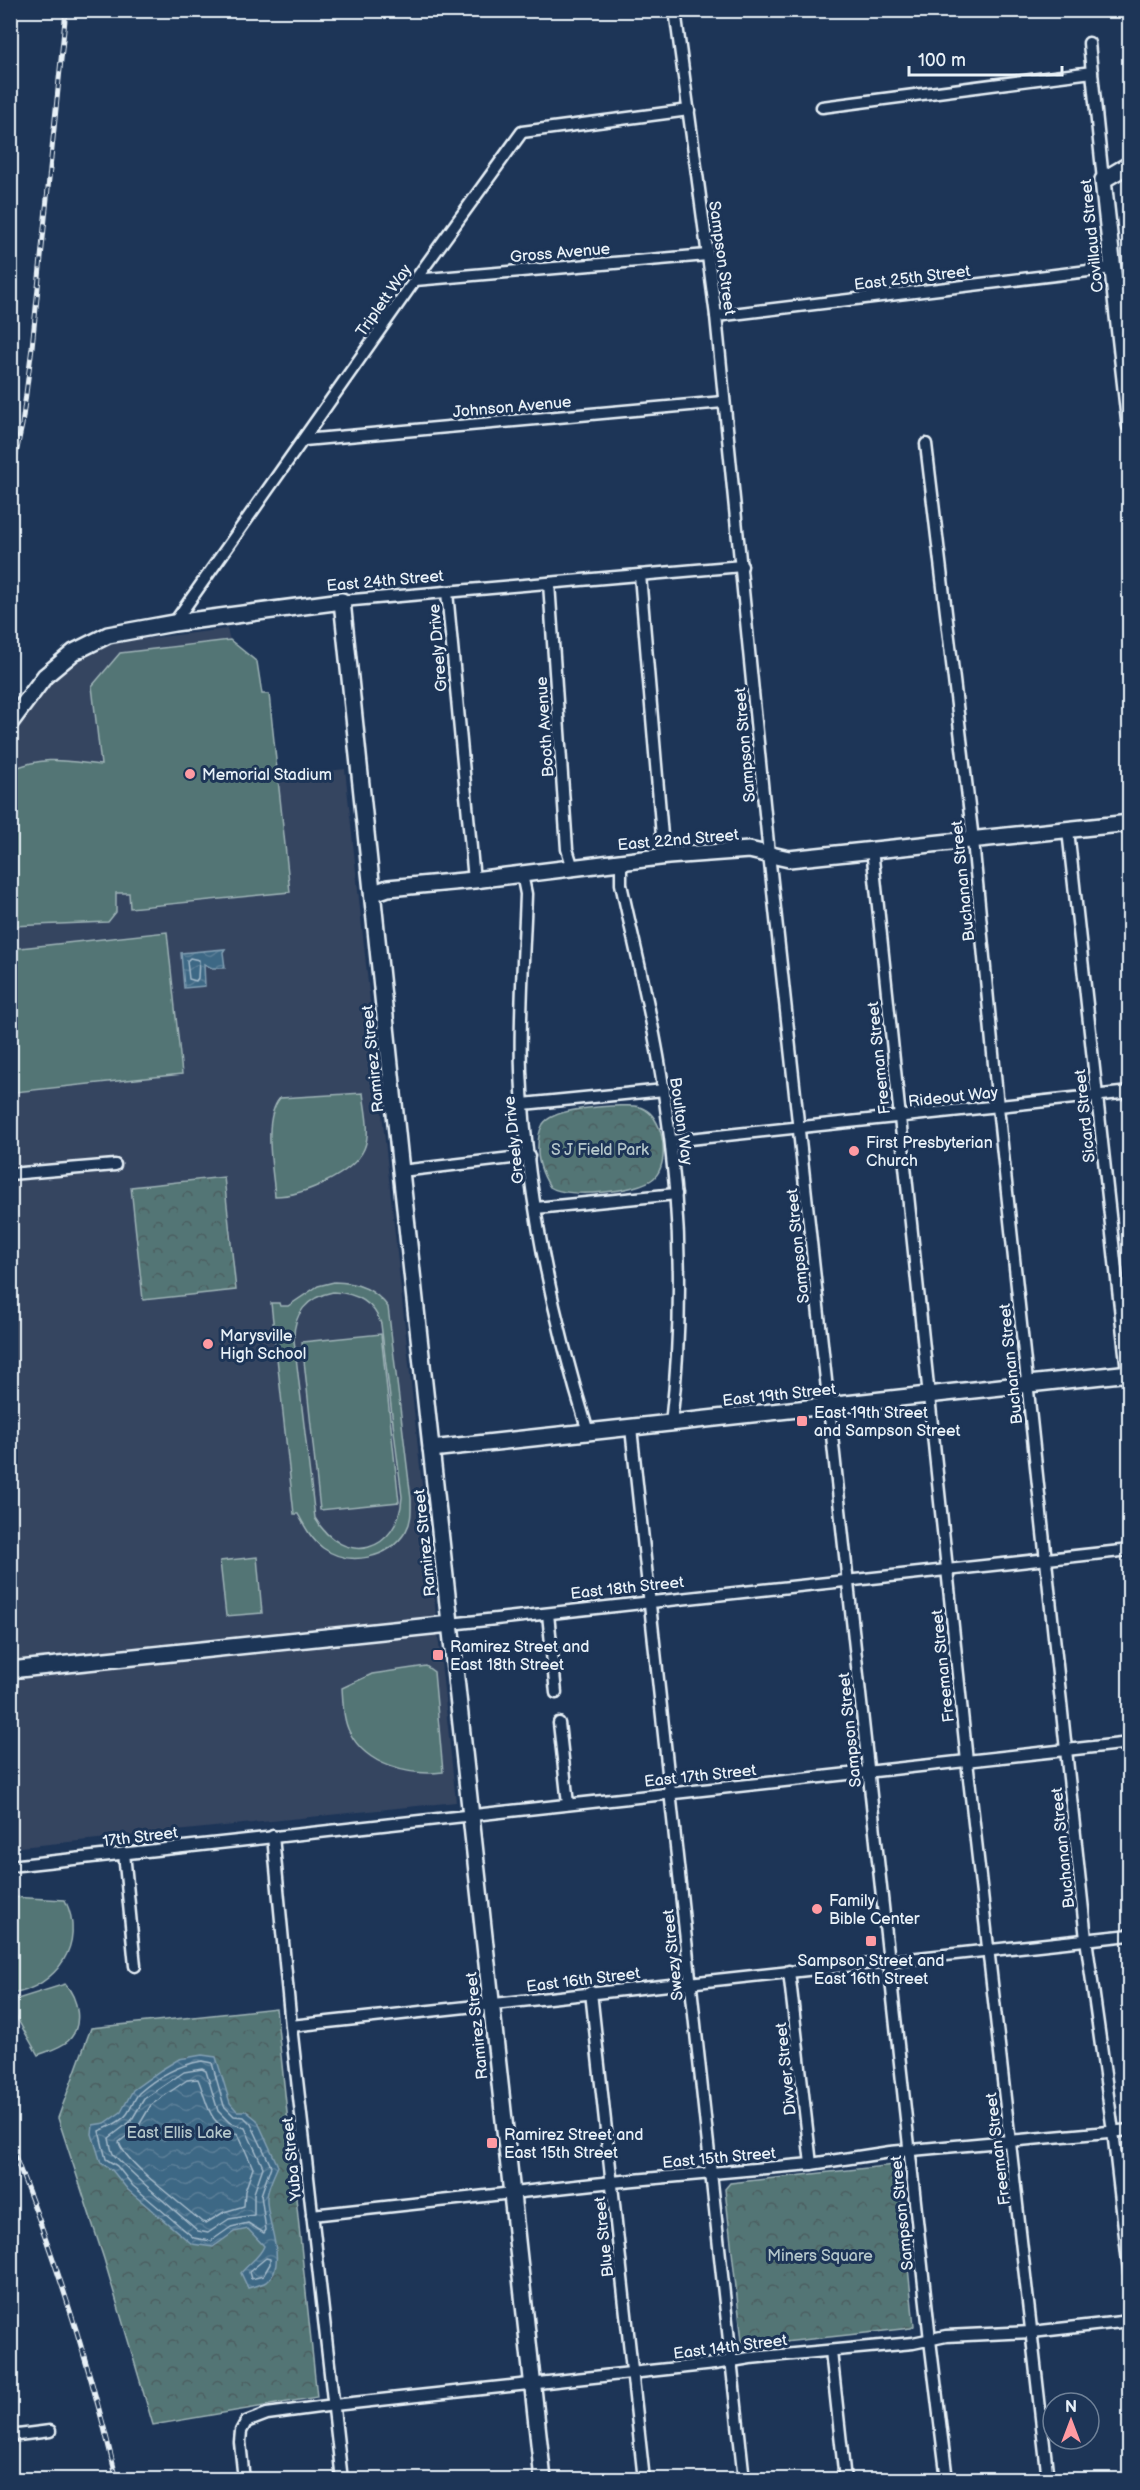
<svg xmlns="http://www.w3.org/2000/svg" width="1140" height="2490" viewBox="0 0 1140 2490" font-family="'Balsamiq Sans',sans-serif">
<defs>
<pattern id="forest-crowns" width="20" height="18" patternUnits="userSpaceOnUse" patternTransform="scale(1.5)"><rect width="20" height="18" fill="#537575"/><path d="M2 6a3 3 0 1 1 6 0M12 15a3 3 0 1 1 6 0" fill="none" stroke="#4c5e60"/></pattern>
<pattern id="water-waves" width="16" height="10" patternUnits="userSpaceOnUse" patternTransform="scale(1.5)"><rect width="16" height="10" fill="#3e6885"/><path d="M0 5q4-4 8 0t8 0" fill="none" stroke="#5a7e97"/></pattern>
</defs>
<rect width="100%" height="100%" fill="#1d3557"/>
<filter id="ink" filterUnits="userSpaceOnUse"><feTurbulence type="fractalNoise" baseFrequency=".0167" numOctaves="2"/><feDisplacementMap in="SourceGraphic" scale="12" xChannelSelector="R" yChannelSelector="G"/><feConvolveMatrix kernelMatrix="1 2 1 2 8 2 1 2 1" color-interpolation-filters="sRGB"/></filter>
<g filter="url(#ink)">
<polygon fill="#344461" points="227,629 230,640 257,662 262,694 269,694 279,782 302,781 302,774 345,769 456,1802 11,1848 11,737 47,686 70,664 91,651 117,642"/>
<g fill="#537575" stroke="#9eb3b6" stroke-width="1.5" fill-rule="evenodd">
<path d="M230 640 257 662 262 694H269L290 892 130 908 129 893H116V912L108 922 11 926V770C45 755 65 761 101 765L92 686 120 653Z"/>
<polygon points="167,932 182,1074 15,1092 10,1053 11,949"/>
<path d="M363 1093C365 1110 371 1133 364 1149 352 1175 302 1196 275 1196 273 1169 262 1119 280 1098Z"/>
<path d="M334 1282C356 1282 375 1289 388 1307L411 1499C411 1510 412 1521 406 1531 389 1559 349 1567 323 1548 311 1539 305 1527 298 1514H294L271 1303H279L280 1306H288L318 1286ZM333 1292C355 1293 374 1302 381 1324L402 1497C399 1553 344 1568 315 1518L294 1340C293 1314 307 1297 333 1292Z"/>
<polygon points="381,1334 399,1502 320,1510 302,1342"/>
<polygon points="257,1557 262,1613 226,1616 220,1561"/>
<path d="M426 1666 434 1672 443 1772C410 1776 367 1766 350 1733 343 1720 343 1702 342 1688L372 1674Z"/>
<path d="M10 1897 65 1900C87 1944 56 1987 11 1994Z"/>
<path d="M65 1984C78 1998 84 2026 68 2041 60 2048 48 2051 38 2055L11 2008 14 2000Z"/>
</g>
<g fill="url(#forest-crowns)" stroke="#9eb3b6" stroke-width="1.5">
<path d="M614 1106C624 1106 638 1104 646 1110 664 1121 670 1163 654 1178 638 1192 568 1199 550 1187 542 1174 537 1162 538 1147 538 1140 539 1131 543 1124 553 1109 597 1107 614 1106Z"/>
<polygon points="224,1177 236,1290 143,1300 131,1187"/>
<polygon points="276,2008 317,2397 153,2425 104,2259 58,2118 91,2028"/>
<polygon points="894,2165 898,2169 914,2326 911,2328 748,2346 742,2341 725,2189 730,2183"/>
</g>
<g fill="url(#water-waves)" stroke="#829fb3" stroke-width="1.5">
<polygon points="225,949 223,952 225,968 212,968 204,964 205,986 184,988 181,953"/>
<path d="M202 2055 216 2057 230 2103 237 2111H246L257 2120 278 2166C274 2175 268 2187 267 2197 265 2221 290 2264 266 2282 261 2285 253 2286 248 2288L241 2273C249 2263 260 2257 264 2246L248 2229 234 2232 213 2247 192 2244 128 2190 112 2170 101 2163 92 2134 93 2125 105 2123 121 2112 133 2090 161 2070 179 2059Z"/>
</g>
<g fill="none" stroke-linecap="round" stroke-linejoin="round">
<g stroke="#a4baca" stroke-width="1.5">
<polygon points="190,958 199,960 198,978 196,981 189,979 187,961"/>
<path d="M202 2061 212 2063 224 2106 234 2116 244 2117 251 2124 271 2166 261 2195 266 2230 264 2233 248 2223 231 2227 211 2241 194 2238 133 2186 117 2166 106 2159 99 2131C109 2127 121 2122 127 2114 132 2107 134 2099 139 2093 157 2077 179 2065 202 2061Z"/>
<path d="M202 2069 206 2071 218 2111 229 2122 245 2128 263 2167 254 2193V2215L229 2219 208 2233 198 2231C170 2206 140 2182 114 2155 111 2152 110 2143 109 2138L131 2121 144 2099 184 2072Z"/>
<path d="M198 2079C209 2105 206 2124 238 2134L253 2168 245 2191 244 2206 224 2212 206 2223 202 2222C185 2207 123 2161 119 2142L138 2127 151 2105 187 2080Z"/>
<polygon points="266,2258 270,2259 270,2264 263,2276 251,2279 249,2272"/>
</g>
<defs>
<g id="street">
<polyline points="675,10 716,316 769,854 930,2340 947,2480"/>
<polyline points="1089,43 1103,180"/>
<polyline points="822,107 1092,72"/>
<polyline points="415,280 707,255"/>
<polyline points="716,316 1113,268"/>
<polyline points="304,440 723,402"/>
<polyline points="926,444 973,840 998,1107 1086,1939 1113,2131 1130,2280"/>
<polyline points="640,575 662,836 668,856"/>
<polyline points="549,583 567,849 573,868"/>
<polyline points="447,592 474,880"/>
<polyline points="342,601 742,566"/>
<polyline points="174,623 415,280 522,132 689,110"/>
<polyline points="1068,830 1130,1399"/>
<polyline points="872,849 967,1761 1048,2480"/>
<path d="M621 862V884C636 953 654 1023 664 1093 681 1204 684 1313 671 1424"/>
<path d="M522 874 526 894C524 953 519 1013 521 1071 526 1194 552 1315 588 1432"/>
<polyline points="523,1104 664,1090"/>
<polyline points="671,1141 1130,1092"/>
<polyline points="401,1171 529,1156"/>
<polyline points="10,1174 115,1165"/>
<polyline points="536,1208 676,1194"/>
<polyline points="631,1428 744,2480"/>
<polyline points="548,1614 556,1693"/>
<polyline points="450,1624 1130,1550"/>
<polyline points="559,1723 568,1804"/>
<polyline points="273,1836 291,2026 342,2480"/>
<polyline points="124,1853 135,1966"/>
<polyline points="10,1866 1130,1743"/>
<polyline points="789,1971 811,2164"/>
<polyline points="591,1992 644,2480"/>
<polyline points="291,2026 1130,1935"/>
<polyline points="312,2215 612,2182 811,2164 890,2152 1130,2130"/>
<polyline points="831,2351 845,2480"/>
<polyline points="10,2436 50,2431"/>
<polyline points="244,2480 240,2442 241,2431 246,2422 267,2414 334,2405 714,2364 750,2358 913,2343 946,2336 1032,2332 1130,2321"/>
</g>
<g id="secondary">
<polyline points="1130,164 1103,180 1130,425"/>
<polyline points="10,723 45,676 74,652 108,635 174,623 342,601 401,1171 543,2480"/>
<polyline points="374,893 388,888 474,880 668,856 749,850 789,859 1130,823"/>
<polyline points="431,1449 1130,1373"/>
<polyline points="10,1670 450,1624"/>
</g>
</defs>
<use href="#street" stroke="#e8f1f8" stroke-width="15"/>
<use href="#secondary" stroke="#e8f1f8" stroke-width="20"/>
<use href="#street" stroke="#1d3557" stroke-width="10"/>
<use href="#secondary" stroke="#1d3557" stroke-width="15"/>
<defs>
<g id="rail">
<polyline points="10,482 22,425 32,347 66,10"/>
<path d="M10 2144C54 2253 90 2365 117 2480"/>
</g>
</defs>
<use href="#rail" stroke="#e8f1f8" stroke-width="5"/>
<use href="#rail" stroke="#1d3557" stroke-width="3" stroke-dasharray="9" stroke-linecap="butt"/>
</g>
</g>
<g fill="#ff9aa2" stroke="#1d3557" stroke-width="2">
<circle cx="190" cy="774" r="6"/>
<circle cx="854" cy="1151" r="6"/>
<circle cx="208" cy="1344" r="6"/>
<rect x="796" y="1415" width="12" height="12" rx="3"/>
<rect x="432" y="1649" width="12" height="12" rx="3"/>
<circle cx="817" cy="1909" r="6"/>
<rect x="865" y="1935" width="12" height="12" rx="3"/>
<rect x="486" y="2137" width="12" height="12" rx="3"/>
</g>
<g text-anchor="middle" stroke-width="6" stroke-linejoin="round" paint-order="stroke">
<g font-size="16" fill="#e8f1f8" stroke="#1d3557">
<text transform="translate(1091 236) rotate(-96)" y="6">Covillaud Street</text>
<text transform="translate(560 252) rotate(-5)" y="6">Gross Avenue</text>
<text transform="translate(723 258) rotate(82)" y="6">Sampson Street</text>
<text transform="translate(912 277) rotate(-7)" y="6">East 25th Street</text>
<text transform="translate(383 300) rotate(-55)" y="6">Triplett Way</text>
<text transform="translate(512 406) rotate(-5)" y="6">Johnson Avenue</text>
<text transform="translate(385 580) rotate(-5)" y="6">East 24th Street</text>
<text transform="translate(437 648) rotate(-95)" y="6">Greely Drive</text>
<text transform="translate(544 727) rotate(-94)" y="6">Booth Avenue</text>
<text transform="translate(744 745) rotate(-95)" y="6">Sampson Street</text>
<text transform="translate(678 839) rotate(-5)" y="6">East 22nd Street</text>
<text transform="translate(962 881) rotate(-96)" y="6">Buchanan Street</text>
<text transform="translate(878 1058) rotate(-96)" y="6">Freeman Street</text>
<text transform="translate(372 1059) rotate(-96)" y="6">Ramirez Street</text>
<text transform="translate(953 1096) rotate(-6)" y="6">Rideout Way</text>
<text transform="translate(1084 1116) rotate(-96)" y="6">Sicard Street</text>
<text transform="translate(682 1121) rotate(82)" y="6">Boulton Way</text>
<text transform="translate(513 1140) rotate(-96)" y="6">Greely Drive</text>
<text transform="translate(797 1246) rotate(-96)" y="6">Sampson Street</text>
<text transform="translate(1010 1364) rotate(-96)" y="6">Buchanan Street</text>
<text transform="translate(779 1394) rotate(-6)" y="6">East 19th Street</text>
<text transform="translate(424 1543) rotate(-96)" y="6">Ramirez Street</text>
<text transform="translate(627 1587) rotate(-6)" y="6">East 18th Street</text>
<text transform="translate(942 1666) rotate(-96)" y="6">Freeman Street</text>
<text transform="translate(849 1730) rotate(-96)" y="6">Sampson Street</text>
<text transform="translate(700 1775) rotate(-6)" y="6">East 17th Street</text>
<text transform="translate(140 1836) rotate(-7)" y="6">17th Street</text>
<text transform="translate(1062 1848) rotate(-96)" y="6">Buchanan Street</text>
<text transform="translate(672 1955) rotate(-96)" y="6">Swezy Street</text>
<text transform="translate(583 1979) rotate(-7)" y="6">East 16th Street</text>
<text transform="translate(476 2026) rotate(-96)" y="6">Ramirez Street</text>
<text transform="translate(785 2069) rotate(-96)" y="6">Divver Street</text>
<text transform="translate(997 2149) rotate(-97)" y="6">Freeman Street</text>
<text transform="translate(719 2157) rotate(-5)" y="6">East 15th Street</text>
<text transform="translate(291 2159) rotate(-96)" y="6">Yuba Street</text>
<text transform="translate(901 2213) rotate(-96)" y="6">Sampson Street</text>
<text transform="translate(603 2237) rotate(-96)" y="6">Blue Street</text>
<text transform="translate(730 2346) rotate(-7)" y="6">East 14th Street</text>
</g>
<g font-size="16" fill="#e8f1f8" stroke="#1d3557" text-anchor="start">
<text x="202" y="780">Memorial Stadium</text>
<text x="866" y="1148">First Presbyterian<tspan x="866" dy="18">Church</tspan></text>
<text x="220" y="1341">Marysville<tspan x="220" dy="18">High School</tspan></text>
<text x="814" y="1418">East 19th Street<tspan x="814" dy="18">and Sampson Street</tspan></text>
<text x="450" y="1652">Ramirez Street and<tspan x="450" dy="18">East 18th Street</tspan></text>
<text x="829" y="1906">Family<tspan x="829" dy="18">Bible Center</tspan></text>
<text x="871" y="1966" text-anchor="middle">Sampson Street and<tspan x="871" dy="18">East 16th Street</tspan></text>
<text x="504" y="2140">Ramirez Street and<tspan x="504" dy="18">East 15th Street</tspan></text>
</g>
<g font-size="16" fill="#b4c6ca" stroke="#1d3557">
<text x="600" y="1155">S J Field Park</text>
<text x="179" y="2138">East Ellis Lake</text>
<text x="820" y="2261">Miners Square</text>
</g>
</g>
<rect width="1140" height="2490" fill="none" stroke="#1d3557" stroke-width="36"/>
<rect x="18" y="18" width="1104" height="2454" fill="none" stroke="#e8f1f8" stroke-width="2" filter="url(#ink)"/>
<g transform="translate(1071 2421)"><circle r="28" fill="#1d3557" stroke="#6e8097" stroke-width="1.5"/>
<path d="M0-4.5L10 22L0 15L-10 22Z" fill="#ff9aa2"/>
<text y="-9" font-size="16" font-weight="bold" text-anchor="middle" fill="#e8f1f8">N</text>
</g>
<path d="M909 66v9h153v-9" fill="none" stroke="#e8f1f8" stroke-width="3"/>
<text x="918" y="66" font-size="18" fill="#e8f1f8" stroke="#1d3557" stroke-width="4.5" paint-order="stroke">100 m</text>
</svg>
